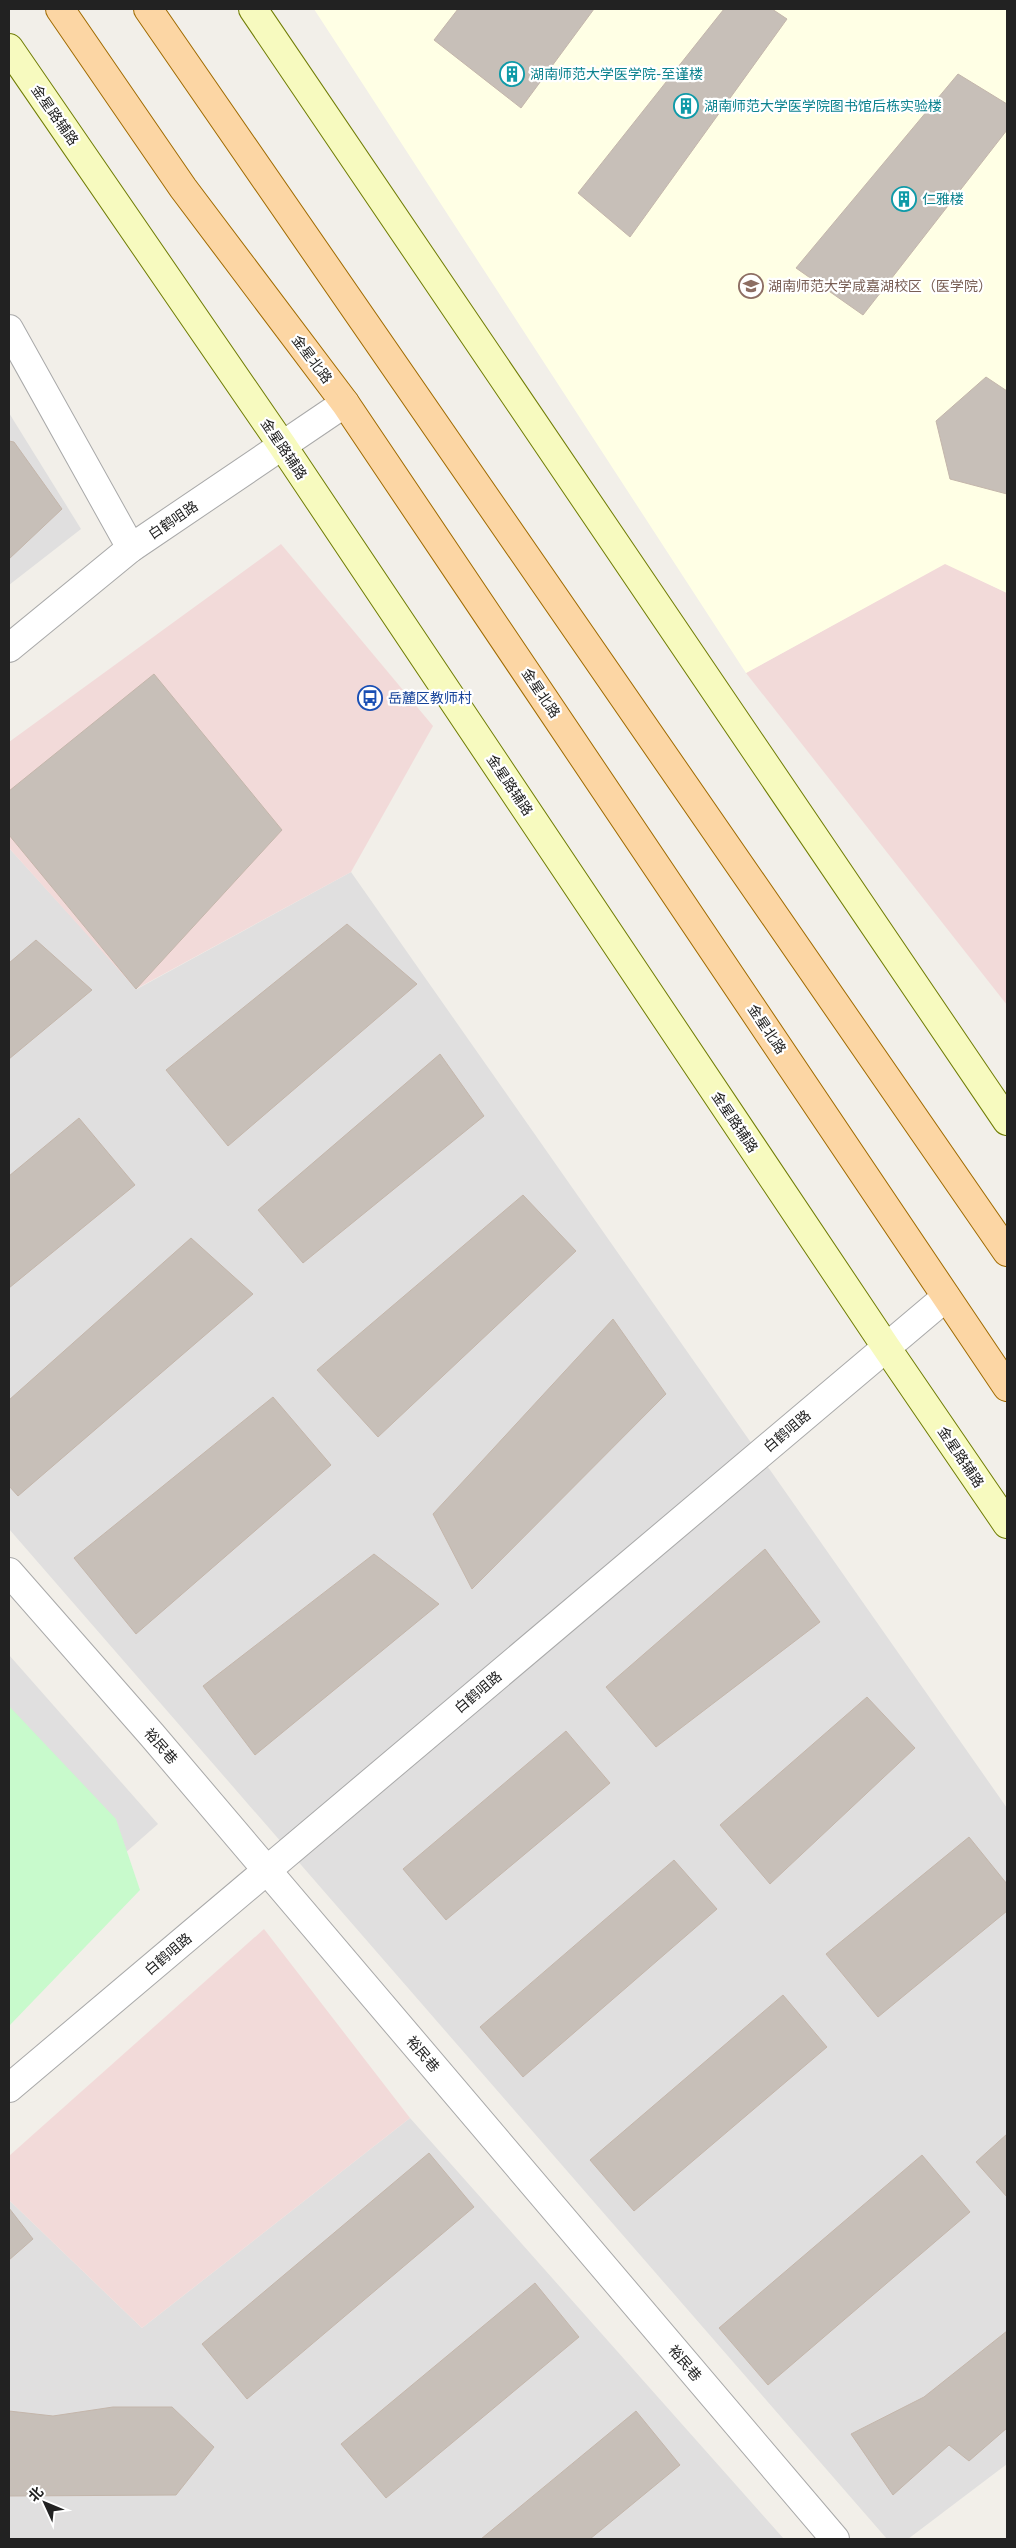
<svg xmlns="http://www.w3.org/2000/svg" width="1016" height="2548" viewBox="0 0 1016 2548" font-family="'Public Sans','Noto Sans SC',sans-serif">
<rect width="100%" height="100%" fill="#f2efe9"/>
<g fill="#e0dfdf">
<polygon points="9,413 81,529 9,585"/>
<polygon points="9,848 137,989 351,872 1007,1808 1007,2464 908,2539 887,2539 9,1529"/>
<polygon points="9,1655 158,1824 9,1955"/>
<polygon points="410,2118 784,2539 9,2539 9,2200 142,2328"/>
</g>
<g fill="#f2dad9">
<polygon points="281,544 433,726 351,872 136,989 9,848 9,742"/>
<polygon points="945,563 1007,593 1007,1005 746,673"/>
<polygon points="264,1929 410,2118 142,2328 9,2200 9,2156"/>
</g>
<polygon fill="#ffffe5" points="314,9 1007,9 1007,593 945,564 746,673"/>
<polygon fill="#c8facc" points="9,1706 116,1819 140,1890 9,2026"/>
<g fill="#c7bfb8" stroke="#c4b6ab">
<polygon points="458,9 594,9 521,108 434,40"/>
<polygon points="724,9 772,9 787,19 630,237 578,193"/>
<polygon points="958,74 1007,104 1007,130 863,315 796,268"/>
<polygon points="986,377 1007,391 1007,494 950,479 936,421"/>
<polygon points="9,441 14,442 62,509 9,559"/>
<polygon points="154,674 282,830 136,989 9,835 9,791"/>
<polygon points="347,924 417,984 228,1146 166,1070"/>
<polygon points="36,940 92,990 9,1059 9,963"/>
<polygon points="440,1054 484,1116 303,1263 258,1210"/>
<polygon points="79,1118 135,1185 9,1288 9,1176"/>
<polygon points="523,1195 576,1251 378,1437 317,1370"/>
<polygon points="191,1238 253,1294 18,1496 9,1486 9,1400"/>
<polygon points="613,1319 666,1394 472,1589 433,1514"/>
<polygon points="273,1397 331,1465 136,1634 74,1558"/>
<polygon points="765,1549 820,1622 656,1747 606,1687"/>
<polygon points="374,1554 439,1604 255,1755 203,1686"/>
<polygon points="867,1697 915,1748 770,1884 720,1825"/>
<polygon points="566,1731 610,1783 446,1920 403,1869"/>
<polygon points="969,1837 1007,1884 1007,1911 878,2017 826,1954"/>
<polygon points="674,1860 717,1909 523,2077 480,2027"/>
<polygon points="783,1995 827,2047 634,2211 590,2160"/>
<polygon points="1007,2134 1007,2197 976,2162"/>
<polygon points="429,2153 474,2207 247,2399 202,2344"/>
<polygon points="922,2155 970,2212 768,2385 719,2328"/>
<polygon points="9,2208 33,2239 9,2260"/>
<polygon points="535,2283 579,2337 386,2498 341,2444"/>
<polygon points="1007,2331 1007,2428 969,2461 949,2445 893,2495 851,2434 924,2397"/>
<polygon points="113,2407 172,2407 214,2447 176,2495 9,2496 9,2411 53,2416"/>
<polygon points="636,2411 680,2465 590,2539 481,2539"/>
</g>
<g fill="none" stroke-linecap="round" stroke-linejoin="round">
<defs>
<g id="street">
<polyline points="9,329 131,548"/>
<polyline points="9,648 131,548 345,403"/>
<polyline points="9,1572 152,1735 835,2539"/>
<polyline points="9,2088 946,1297"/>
</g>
<g id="secondary">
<polyline points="253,9 1007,1121"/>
<polyline points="9,48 282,445 886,1347 1007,1524"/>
</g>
<g id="primary">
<polyline points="60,9 183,188 345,403 1007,1387"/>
<polyline points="148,9 1007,1252"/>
</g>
</defs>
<use href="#street" stroke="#a9a9a9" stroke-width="30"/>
<use href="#secondary" stroke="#707d05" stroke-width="30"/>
<use href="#primary" stroke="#a06b00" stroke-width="30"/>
<use href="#street" stroke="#fff" stroke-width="28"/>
<use href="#secondary" stroke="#f7fabf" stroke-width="28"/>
<use href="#primary" stroke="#fcd6a4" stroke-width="28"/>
</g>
<defs>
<symbol id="building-ring" viewBox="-11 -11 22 22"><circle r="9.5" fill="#fff" stroke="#0f9aa8" stroke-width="1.5"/><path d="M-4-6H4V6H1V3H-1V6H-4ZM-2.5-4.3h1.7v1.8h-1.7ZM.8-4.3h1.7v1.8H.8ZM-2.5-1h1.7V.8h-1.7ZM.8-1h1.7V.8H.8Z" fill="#0f9aa8"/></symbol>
<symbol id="university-ring" viewBox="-11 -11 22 22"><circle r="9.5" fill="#fff" stroke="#8d6e63" stroke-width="1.5"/><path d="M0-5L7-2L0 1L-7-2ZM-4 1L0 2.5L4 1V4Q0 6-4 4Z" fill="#8d6e63"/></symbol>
<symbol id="bus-ring" viewBox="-11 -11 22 22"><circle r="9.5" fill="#fff" stroke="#1a4fb4" stroke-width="1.5"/><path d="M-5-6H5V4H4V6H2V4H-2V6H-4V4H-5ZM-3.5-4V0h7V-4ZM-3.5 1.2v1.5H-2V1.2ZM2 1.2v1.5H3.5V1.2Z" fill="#1a4fb4"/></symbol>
</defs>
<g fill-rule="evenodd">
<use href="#building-ring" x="498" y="60" width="28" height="28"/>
<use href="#building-ring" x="672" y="92" width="28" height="28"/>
<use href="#building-ring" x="890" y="185" width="28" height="28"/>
<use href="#university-ring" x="737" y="272" width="28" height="28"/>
<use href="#bus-ring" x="356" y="684" width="28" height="28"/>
</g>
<g text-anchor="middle" stroke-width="4.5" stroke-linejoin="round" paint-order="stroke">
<g font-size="14" fill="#0d838f" stroke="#fff" text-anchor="start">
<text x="530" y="79">湖南师范大学医学院-至谨楼</text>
<text x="704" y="111">湖南师范大学医学院图书馆后栋实验楼</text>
<text x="922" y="204">仁雅楼</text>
</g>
<g font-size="14" fill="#222" stroke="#fff">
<text transform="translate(55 115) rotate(55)" y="5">金星路辅路</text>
<text transform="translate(312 359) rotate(53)" y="5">金星北路</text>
<text transform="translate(284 449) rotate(56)" y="5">金星路辅路</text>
<text transform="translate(173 520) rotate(-34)" y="5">白鹤咀路</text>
<text transform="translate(541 693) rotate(56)" y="5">金星北路</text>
<text transform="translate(510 785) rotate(56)" y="5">金星路辅路</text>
<text transform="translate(767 1029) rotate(56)" y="5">金星北路</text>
<text transform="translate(735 1122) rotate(56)" y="5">金星路辅路</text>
<text transform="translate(787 1431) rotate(-40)" y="5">白鹤咀路</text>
<text transform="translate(961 1457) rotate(56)" y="5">金星路辅路</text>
<text transform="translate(478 1692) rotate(-40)" y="5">白鹤咀路</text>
<text transform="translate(161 1746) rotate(49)" y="5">裕民巷</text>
<text transform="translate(168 1954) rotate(-40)" y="5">白鹤咀路</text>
<text transform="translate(423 2054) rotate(50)" y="5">裕民巷</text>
<text transform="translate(685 2363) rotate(50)" y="5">裕民巷</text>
</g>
<g font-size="14" fill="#785e54" stroke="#fff" text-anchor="start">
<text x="768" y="291">湖南师范大学咸嘉湖校区（医学院）</text>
</g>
<g font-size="14" fill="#164399" stroke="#fff" text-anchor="start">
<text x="388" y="703">岳麓区教师村</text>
</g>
</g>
<rect width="1016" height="2548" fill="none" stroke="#222222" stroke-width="20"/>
<g transform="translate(45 2503) rotate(314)" stroke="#ffffff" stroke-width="4" paint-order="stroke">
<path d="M0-4L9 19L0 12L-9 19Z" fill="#222222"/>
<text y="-8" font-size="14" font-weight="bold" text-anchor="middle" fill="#222222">北</text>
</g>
</svg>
